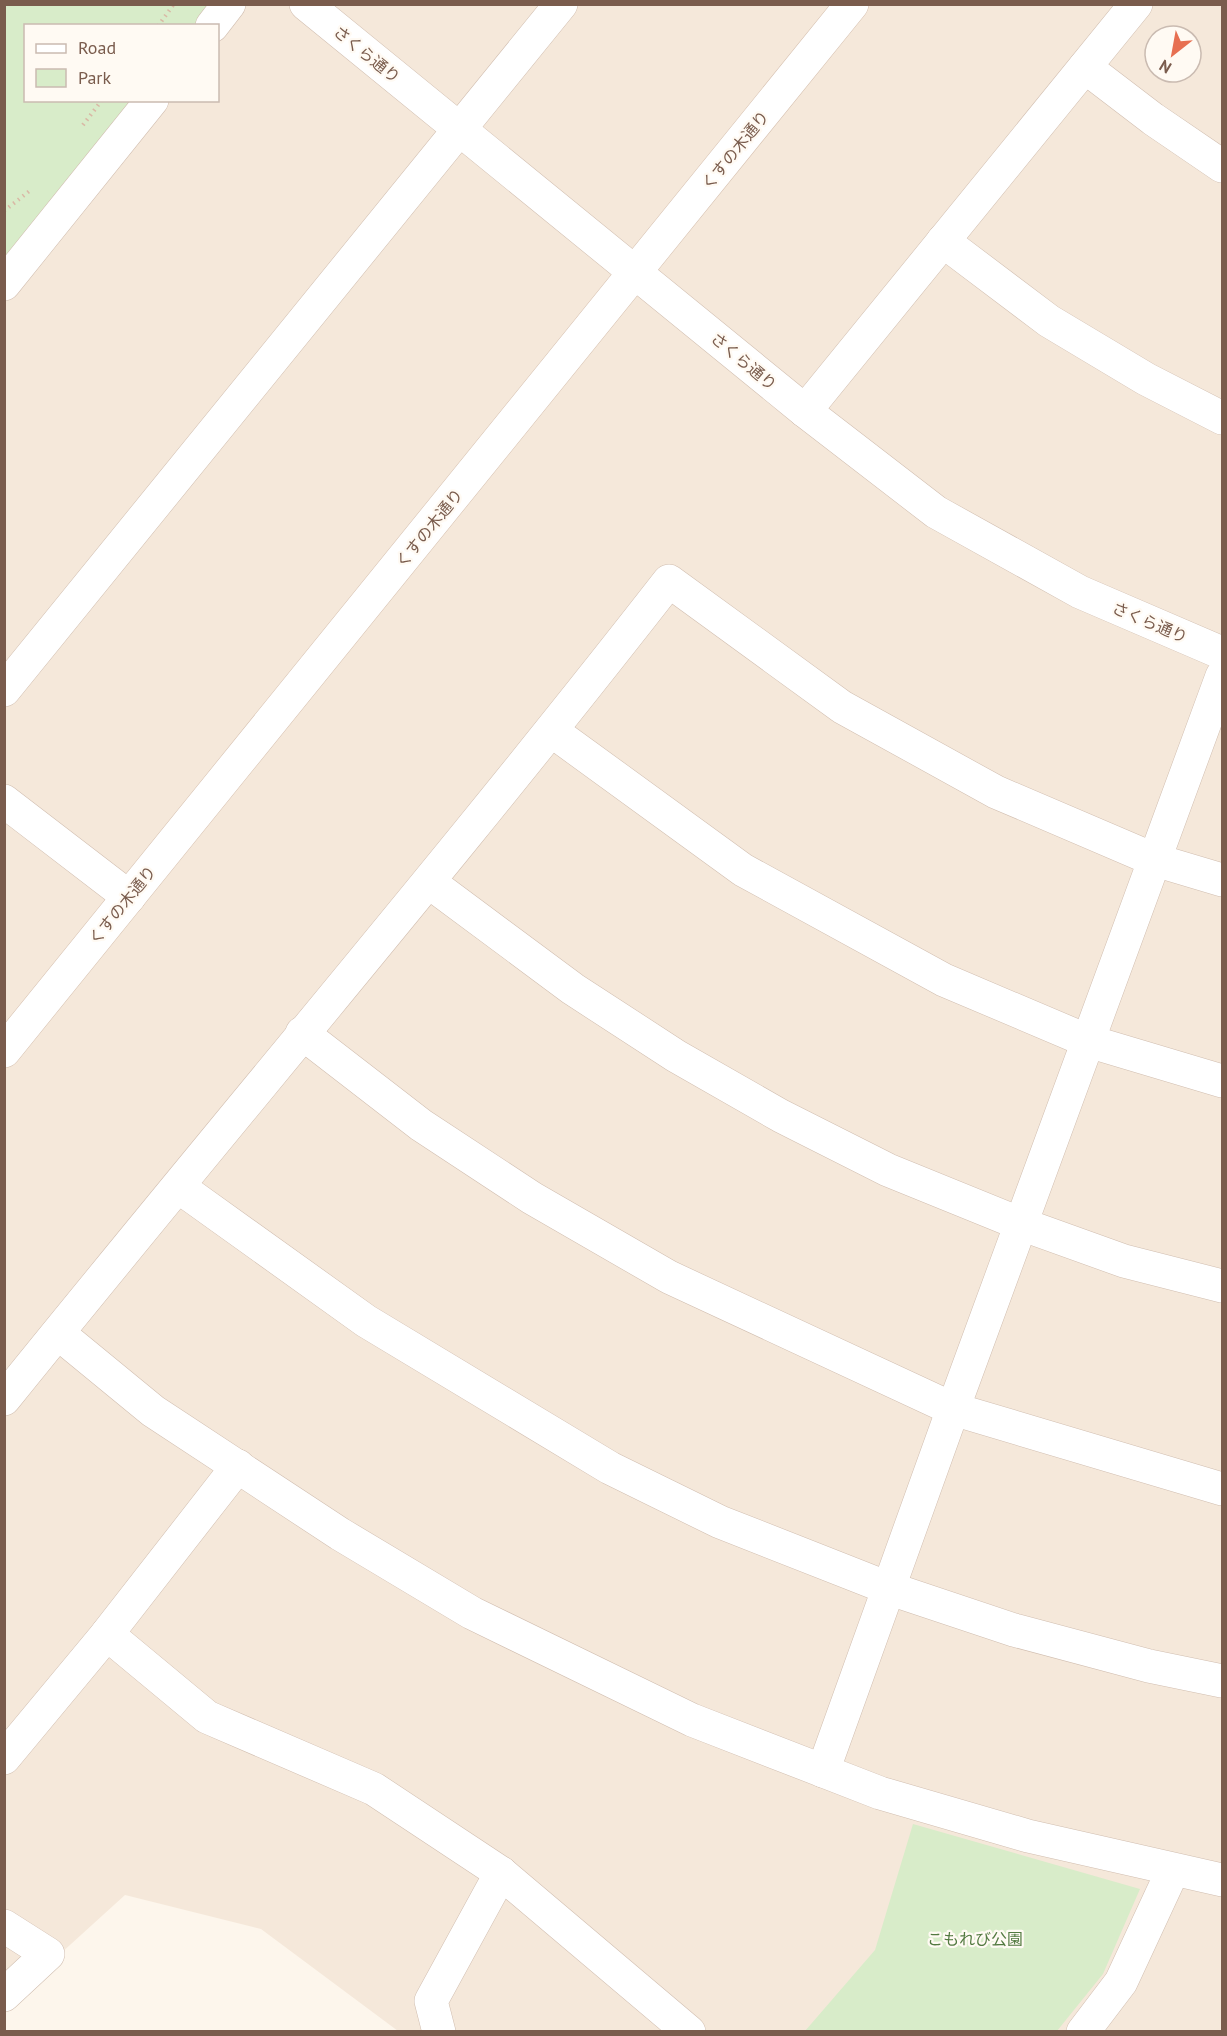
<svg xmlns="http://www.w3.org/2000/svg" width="1227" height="2036" viewBox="0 0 1227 2036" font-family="'PT Sans','Noto Sans JP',sans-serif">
<rect width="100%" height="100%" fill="#fdf6ec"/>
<path fill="#f5e8da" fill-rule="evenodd" d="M5 5H1222V2031H398L261 1929 125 1895 5 2004ZM26 26H218V100H26ZM1155 36H1191V72H1155Z"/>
<g fill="#d8ecc9">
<polygon points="5,5 212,5 195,25 26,26 26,100 135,101 5,263"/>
<polygon points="913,1824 1140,1889 1103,1974 1057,2031 805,2031 875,1950"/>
</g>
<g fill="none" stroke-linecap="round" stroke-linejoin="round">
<defs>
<g id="street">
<polyline points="306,4 805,411 936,512 1080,592 1222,653"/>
<polyline points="212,26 229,4"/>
<polyline points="1085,67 1153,119 1222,166"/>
<polyline points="943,241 1049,321 1146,379 1222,418"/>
<polyline points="4,284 152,100"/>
<polyline points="805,411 1136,4"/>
<polyline points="4,690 561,4"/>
<polyline points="552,731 743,870 944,980 1088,1041 1222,1081"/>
<polyline points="4,801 129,897"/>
<polyline points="429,882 573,989 676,1056 781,1116 888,1170 1021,1224 1124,1261 1222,1286"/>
<polyline points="302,1033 421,1125 532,1198 669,1277 953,1409 1222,1489"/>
<polyline points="179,1187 366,1321 610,1468 720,1522 888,1588 1014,1630 1149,1666 1222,1681"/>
<polyline points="58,1333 153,1411 340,1534 472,1613 692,1720 880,1793 1028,1836 1222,1880"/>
<path d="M4 1399C225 1125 453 858 669 581L842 707 996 792 1155 860 1222 880"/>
<polyline points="107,1634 207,1717 374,1789 501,1873 689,2032"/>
<polyline points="4,1758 107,1634 238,1466"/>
<polyline points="823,1771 953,1409 1222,676"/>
<polyline points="4,1926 48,1954 4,1995"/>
<polyline points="439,2032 431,2001 501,1873"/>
<polyline points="1083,2032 1121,1982 1173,1870"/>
</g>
<polyline id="secondary" points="4,1051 852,4"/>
</defs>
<use href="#street" stroke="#d1beb0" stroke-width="34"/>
<use href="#secondary" stroke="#d6c0b0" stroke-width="34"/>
<g stroke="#d9b8a5" stroke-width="4" stroke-dasharray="1.5 4.5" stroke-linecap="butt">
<polyline points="158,26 174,4"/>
<polyline points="83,125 102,100"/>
<polyline points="4,211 32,189"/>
</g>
<use href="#street" stroke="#fff" stroke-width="33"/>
<use href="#secondary" stroke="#fff" stroke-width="33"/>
</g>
<g text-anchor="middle" stroke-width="4.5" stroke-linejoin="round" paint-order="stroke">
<g font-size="16" fill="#7a5c4d" stroke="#fffaf3">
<text transform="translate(367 54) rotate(39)" y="6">さくら通り</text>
<text transform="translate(735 150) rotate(-51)" y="6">くすの木通り</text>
<text transform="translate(744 361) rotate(40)" y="6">さくら通り</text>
<text transform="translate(429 528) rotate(-51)" y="6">くすの木通り</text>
<text transform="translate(1150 622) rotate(23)" y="6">さくら通り</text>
<text transform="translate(122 905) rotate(-51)" y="6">くすの木通り</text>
</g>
<g font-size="16" fill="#537a41" stroke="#fffaf3">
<text x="975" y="1945">こもれび公園</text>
</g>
</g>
<rect width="1227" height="2036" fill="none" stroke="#7a5c4d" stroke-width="12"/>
<rect x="24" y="24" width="195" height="78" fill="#fffaf3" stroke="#cabbb1" stroke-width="1.5"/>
<rect x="36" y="44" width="30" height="9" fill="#ffffff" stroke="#cabbb1" stroke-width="1.5"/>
<text x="78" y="54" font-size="18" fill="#7a5c4d">Road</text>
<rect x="36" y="69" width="30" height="18" fill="#d8ecc9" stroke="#cabbb1" stroke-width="1.5"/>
<text x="78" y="84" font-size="18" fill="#7a5c4d">Park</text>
<g transform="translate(1173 54) rotate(211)"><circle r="28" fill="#fffaf3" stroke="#cabbb1" stroke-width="1.5"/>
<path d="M0-4.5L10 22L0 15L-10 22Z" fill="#e76f51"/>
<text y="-9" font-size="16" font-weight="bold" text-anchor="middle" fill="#7a5c4d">N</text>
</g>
</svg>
